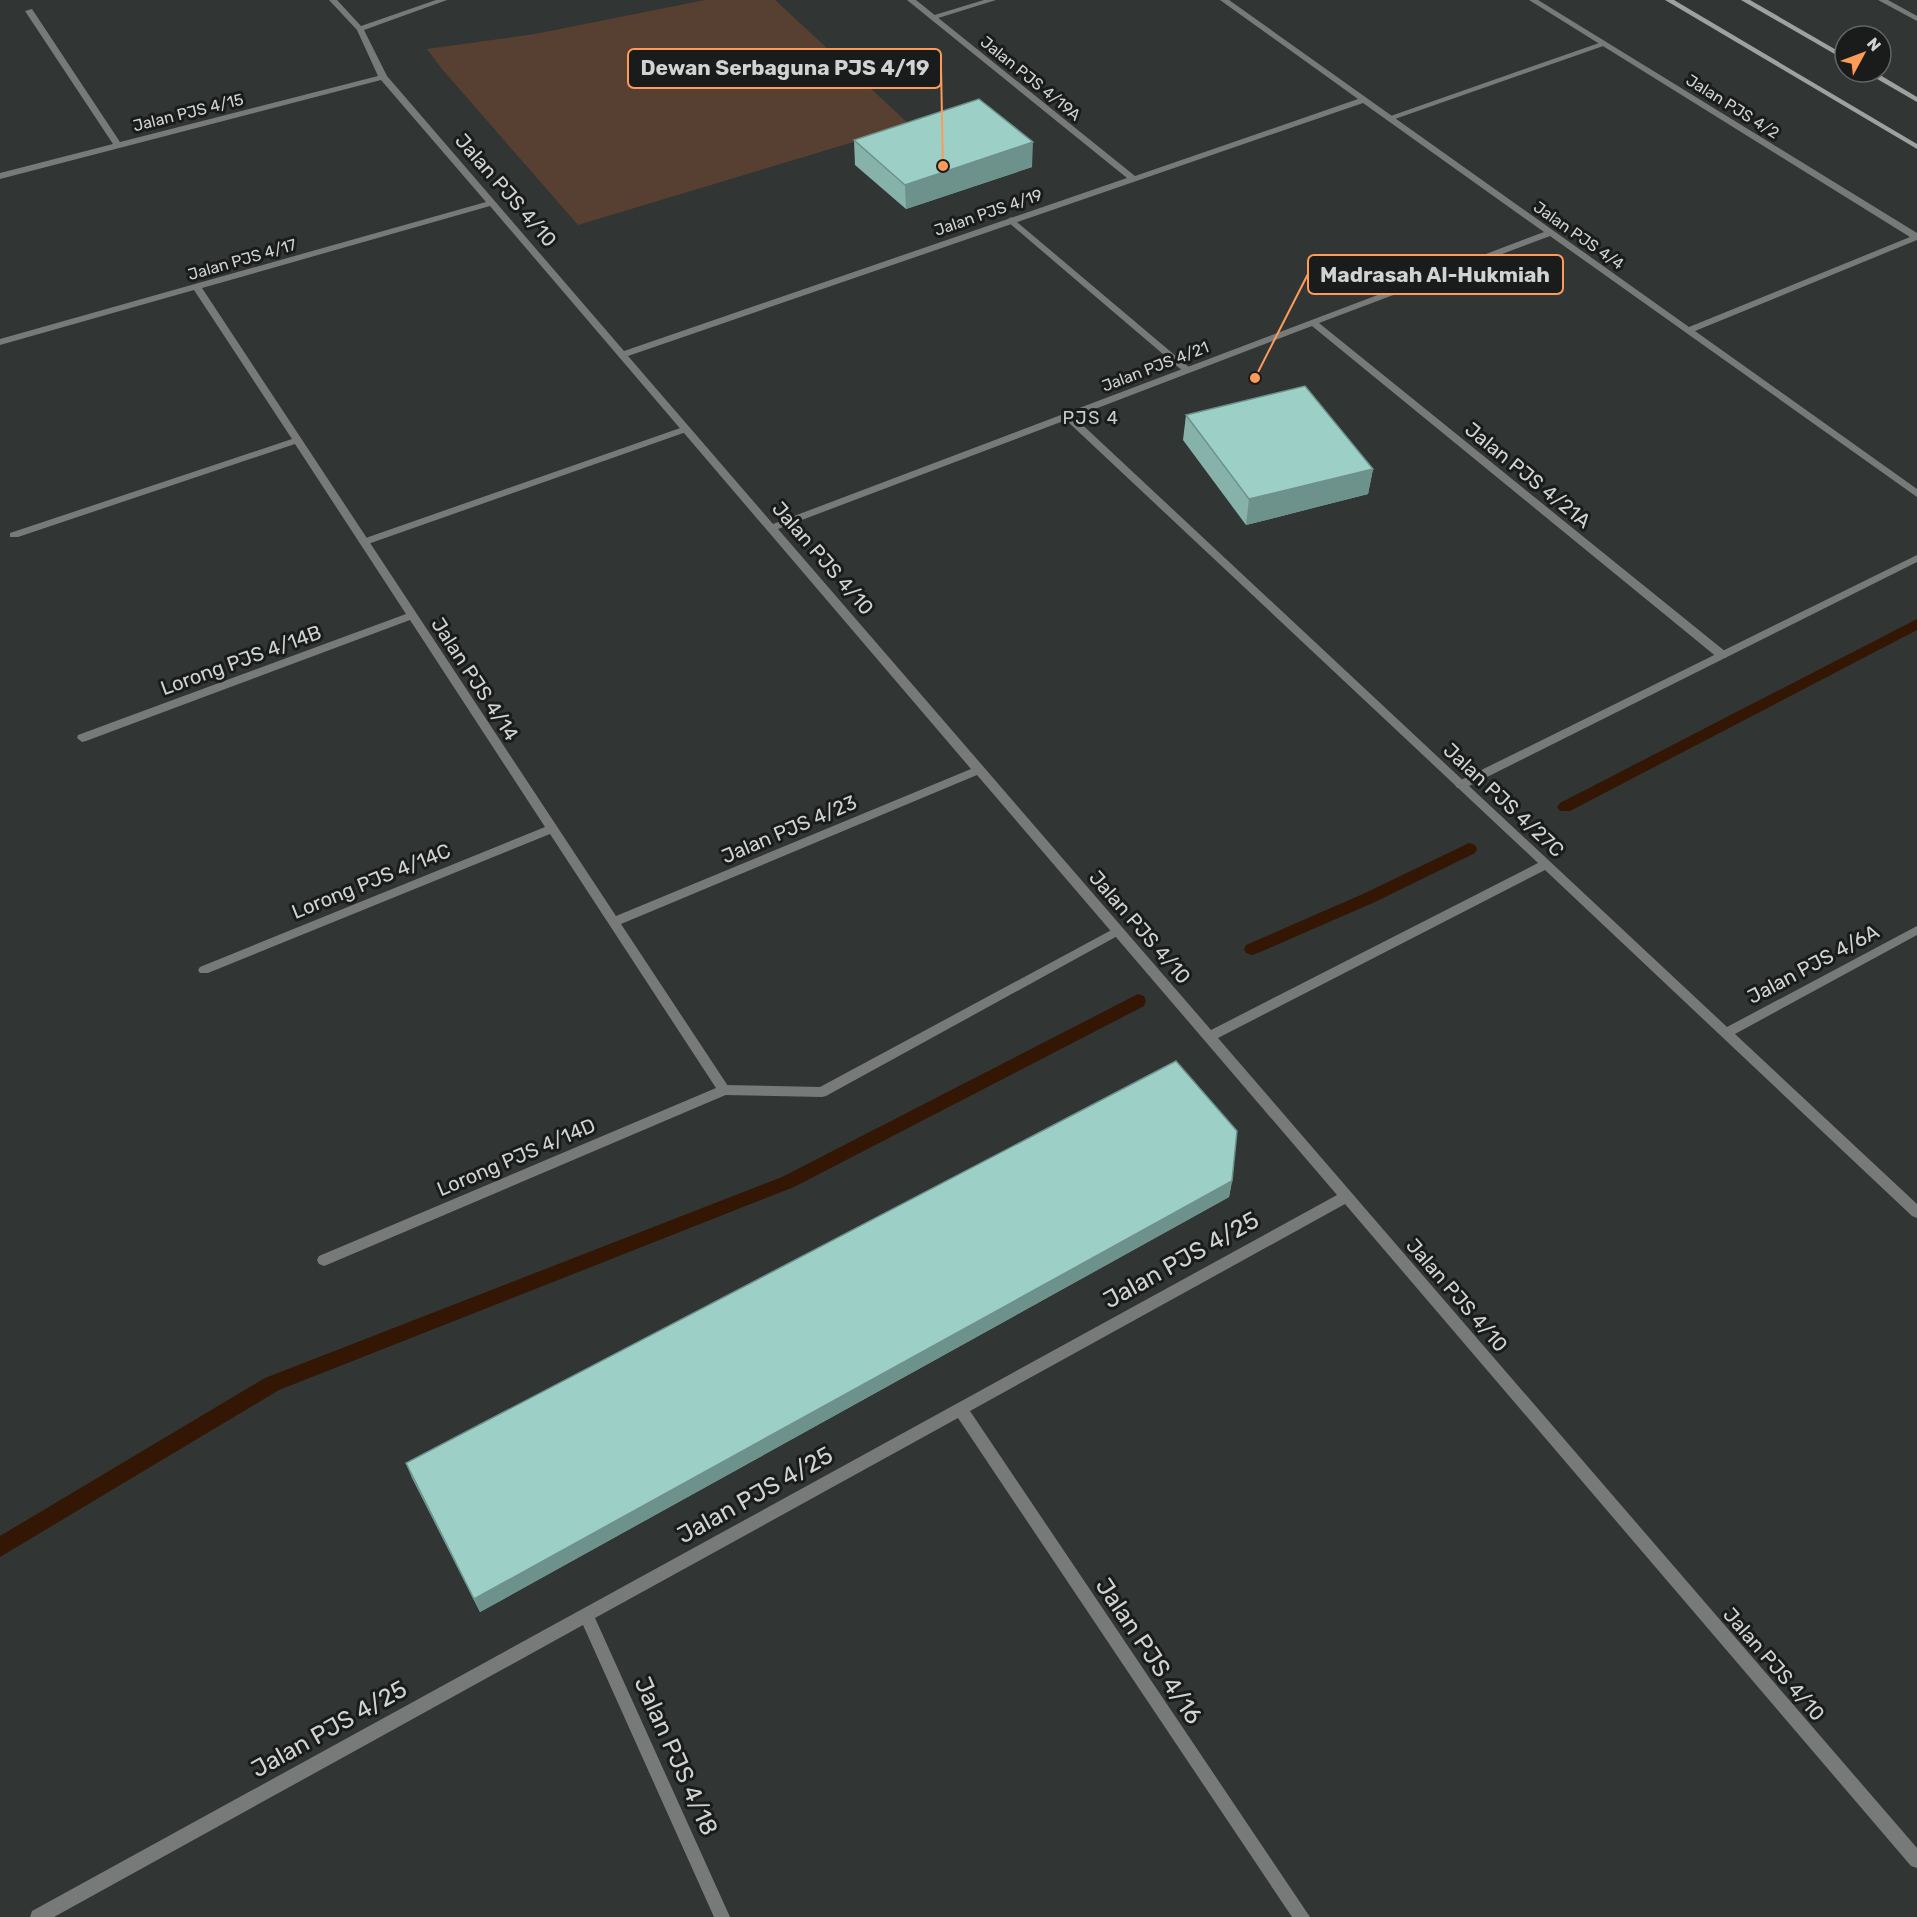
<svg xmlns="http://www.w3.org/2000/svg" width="1917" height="1917" viewBox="0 0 1917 1917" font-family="Rubik,sans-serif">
<rect width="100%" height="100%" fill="#313534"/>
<polygon fill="#574031" points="705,0 775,0 910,125 578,225 442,69 427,49 535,34"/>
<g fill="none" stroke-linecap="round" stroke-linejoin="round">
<g fill="#331704" fill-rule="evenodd">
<polygon points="1917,619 1917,630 1570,811 1560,811 1557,807 1560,803"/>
<polygon points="1469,843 1475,845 1477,849 1475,853 1375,902 1258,953 1252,955 1246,953 1244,949 1246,945 1363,894"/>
<polygon points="1138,994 1144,996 1146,1001 1144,1006 794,1187 279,1390 0,1557 0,1536 265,1378 782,1177"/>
</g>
<g fill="#787a79" fill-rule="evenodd">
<polygon points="984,0 996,0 935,19 928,17"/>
<polygon points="1602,42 1609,44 1392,120 1385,118"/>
<polygon points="1011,217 1190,368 1190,372 1184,372 1008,222 1007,220"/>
<polygon points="686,426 691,429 689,431 368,544 364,545 359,542 360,540"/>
<polygon points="1917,555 1917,562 1465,788 1457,788 1455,785 1457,782"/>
<polygon points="1117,927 1123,931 1121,934 826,1096 822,1097 724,1095 720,1094 718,1090 720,1086 724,1085 820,1087"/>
</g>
<g fill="#787a79" fill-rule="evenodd">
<path d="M329 0H337L361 26 436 0H447L364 30 387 76 624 351 1127 178 907 0H916L1135 176 1358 99 1220 0H1229L1689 327 1910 237 1529 0H1538L1917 233V240L1695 331 1917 489V497L1550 236 1319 323 1726 652 1727 655 1726 658H1718L1312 326 1074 417 1727 1027 1917 926V935L1735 1034 1917 1204V1218L1912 1216 1545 870 1218 1038 1917 1848V1868L1911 1866 1345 1204 970 1411 1310 1917H1292L958 1418 595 1618 730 1917H714L583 1625 54 1917H30L32 1911 1337 1195 977 775 621 924 728 1086 730 1090 728 1094 329 1264 324 1266 319 1264 317 1260 319 1256 716 1088 550 834 208 973H200L198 970 200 967 545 827 410 620 86 741 82 742 77 738 78 735 406 614 295 444 18 537H10V533L292 439 194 290 0 345V339L486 202 381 80 0 179V173L113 144 25 11 32 9 120 142 378 76 357 30ZM1363 103 1544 232 773 524 628 356ZM490 206 971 769 616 916 202 288ZM1066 420 1538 863 1211 1030 778 529Z"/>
<polygon points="1878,0 1888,0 1917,16 1917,21"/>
</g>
<g fill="#9da1a0" fill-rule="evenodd">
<polygon points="1665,0 1674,0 1917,144 1917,149"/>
<polygon points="1741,0 1750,0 1845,55 1845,60"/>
<polygon points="1865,72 1875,72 1917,97 1917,102"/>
</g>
</g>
<g fill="#86b2aa">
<polygon points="854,140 1032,167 906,209 855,165"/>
<polygon points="1186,415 1373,469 1368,494 1246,525 1183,440"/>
<polygon points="1232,1181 1229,1197 480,1612 412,1478 406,1463"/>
</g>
<g fill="#6d918b">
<polygon points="1033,142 1032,167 906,209 905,185"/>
<polygon points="1373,469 1368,494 1246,525 1249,499"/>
<polygon points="1232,1181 1229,1197 480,1612 474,1599"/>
</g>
<g fill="#9ccfc6" stroke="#6d918b" stroke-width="1.5">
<polygon points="979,99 1033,142 905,185 854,140"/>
<polygon points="1305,386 1373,469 1249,499 1186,415"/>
<polygon points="1176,1061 1237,1131 1232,1181 474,1599 406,1463"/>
</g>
<g text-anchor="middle" stroke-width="6" stroke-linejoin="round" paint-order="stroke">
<g font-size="16" fill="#d0d3d2" stroke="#1a1c1c">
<text transform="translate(1031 78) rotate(39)" y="6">Jalan PJS 4/19A</text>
<text transform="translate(1733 106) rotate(32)" y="6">Jalan PJS 4/2</text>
<text transform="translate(188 112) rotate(-14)" y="6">Jalan PJS 4/15</text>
<text transform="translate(988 212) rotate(-19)" y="6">Jalan PJS 4/19</text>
<text transform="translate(1579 235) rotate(35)" y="6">Jalan PJS 4/4</text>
<text transform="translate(242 259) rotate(-16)" y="6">Jalan PJS 4/17</text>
<text transform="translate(1155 366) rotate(-21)" y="6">Jalan PJS 4/21</text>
</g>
<g font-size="18" letter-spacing="1.5" fill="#cacfce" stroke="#1a1c1c">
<text x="1091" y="424">PJS 4</text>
</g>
<g font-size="20" fill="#d0d3d2" stroke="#1a1c1c">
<text transform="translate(506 190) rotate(49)" y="7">Jalan PJS 4/10</text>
<text transform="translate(1528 475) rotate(39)" y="7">Jalan PJS 4/21A</text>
<text transform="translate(823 558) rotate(49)" y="7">Jalan PJS 4/10</text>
<text transform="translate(241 660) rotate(-20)" y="7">Lorong PJS 4/14B</text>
<text transform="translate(475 679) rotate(57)" y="7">Jalan PJS 4/14</text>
<text transform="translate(1504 800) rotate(43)" y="7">Jalan PJS 4/27C</text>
<text transform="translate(789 829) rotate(-23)" y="7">Jalan PJS 4/23</text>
<text transform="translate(371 881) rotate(-22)" y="7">Lorong PJS 4/14C</text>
<text transform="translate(1140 927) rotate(49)" y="7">Jalan PJS 4/10</text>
<text transform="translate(1813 964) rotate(-28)" y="7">Jalan PJS 4/6A</text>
<text transform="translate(516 1157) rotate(-23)" y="7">Lorong PJS 4/14D</text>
<text transform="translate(1457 1295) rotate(49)" y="7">Jalan PJS 4/10</text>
<text transform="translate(1774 1664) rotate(49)" y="7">Jalan PJS 4/10</text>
</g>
<g font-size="24" fill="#d0d3d2" stroke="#1a1c1c">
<text transform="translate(1181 1260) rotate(-29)" y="8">Jalan PJS 4/25</text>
<text transform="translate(755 1495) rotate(-29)" y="8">Jalan PJS 4/25</text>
<text transform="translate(1149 1651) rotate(56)" y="8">Jalan PJS 4/16</text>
<text transform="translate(329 1729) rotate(-29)" y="8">Jalan PJS 4/25</text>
<text transform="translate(676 1756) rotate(66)" y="8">Jalan PJS 4/18</text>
</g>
</g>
<path fill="none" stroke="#fe9b58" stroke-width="2" d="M943 166L941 68M1255 378L1308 274"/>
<g fill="#fe9b58" stroke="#1a1c1c" stroke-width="2">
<circle cx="943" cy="166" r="6"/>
<circle cx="1255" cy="378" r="6"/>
</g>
<g fill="#1a1c1c" stroke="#fe9b58" stroke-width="2">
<rect x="628" y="49" width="313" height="39" rx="6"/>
<rect x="1308" y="255" width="255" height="39" rx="6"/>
</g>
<g font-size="21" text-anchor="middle" font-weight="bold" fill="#d0d3d2">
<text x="785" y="75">Dewan Serbaguna PJS 4/19</text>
<text x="1435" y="282">Madrasah Al-Hukmiah</text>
</g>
<g transform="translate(1863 54) rotate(49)"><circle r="28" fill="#1a1c1c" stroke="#636565" stroke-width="1.5"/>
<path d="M0-4.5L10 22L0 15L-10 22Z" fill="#fe9b58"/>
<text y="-9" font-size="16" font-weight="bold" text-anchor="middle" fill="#d0d3d2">N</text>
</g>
</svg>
